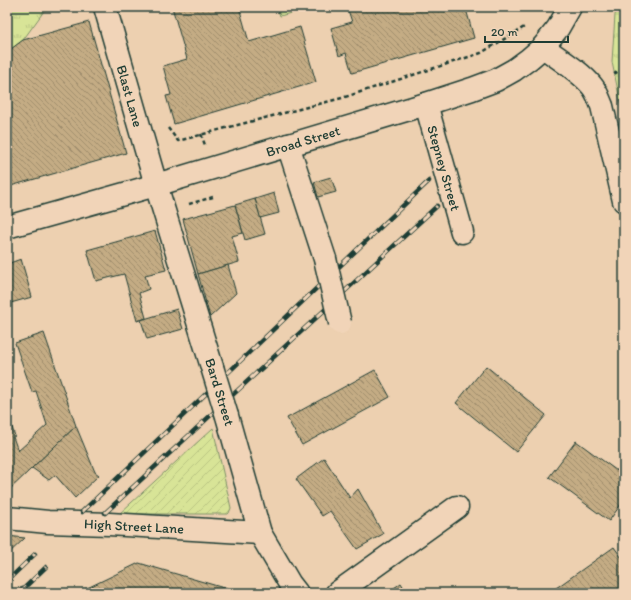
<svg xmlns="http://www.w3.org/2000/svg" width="631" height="600" viewBox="0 0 631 600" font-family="Itim,sans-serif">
<defs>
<pattern id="grass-tufts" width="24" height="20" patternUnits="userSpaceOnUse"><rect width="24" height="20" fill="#d8e497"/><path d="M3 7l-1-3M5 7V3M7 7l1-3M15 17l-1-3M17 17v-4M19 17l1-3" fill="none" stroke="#b9c483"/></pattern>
<pattern id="garden-furrows" width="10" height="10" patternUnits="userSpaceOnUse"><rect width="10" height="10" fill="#d8e497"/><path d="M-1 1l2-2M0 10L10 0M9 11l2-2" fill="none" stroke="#b9c483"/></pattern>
<pattern id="building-back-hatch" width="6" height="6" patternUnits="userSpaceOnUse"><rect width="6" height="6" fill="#c4ac84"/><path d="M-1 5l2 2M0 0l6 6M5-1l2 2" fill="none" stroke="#9f8d6d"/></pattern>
</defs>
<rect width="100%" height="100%" fill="#edd0b0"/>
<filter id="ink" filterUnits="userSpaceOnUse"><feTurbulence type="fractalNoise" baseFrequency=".025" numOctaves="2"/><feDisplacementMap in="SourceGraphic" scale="8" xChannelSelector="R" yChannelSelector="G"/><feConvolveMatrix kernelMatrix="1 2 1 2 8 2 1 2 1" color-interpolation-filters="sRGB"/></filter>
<g filter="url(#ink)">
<g fill="url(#grass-tufts)" stroke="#7c9066">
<polygon points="7,7 47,7 23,40 7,52"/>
<polygon points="277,7 313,7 280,16"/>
<polygon points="617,7 624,7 624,120 612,62 615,15"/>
</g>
<polygon fill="url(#garden-furrows)" stroke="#7c9066" points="213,428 231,508 229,513 228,514 119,514"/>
<g fill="url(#building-back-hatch)" stroke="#1f3d34">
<polygon points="172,7 239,7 249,42 300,27 316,82 174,124 166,96 171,95 163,66 187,59"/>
<polygon points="347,7 474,7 466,9 474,38 352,73 346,53 339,56 331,28 352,22"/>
<polygon points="89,22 126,153 7,187 7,52 23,40"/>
<polygon points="331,177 336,192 318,197 314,182"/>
<polygon points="274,193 279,213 260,218 255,199"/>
<polygon points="255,199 265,234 245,240 235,205"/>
<polygon points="235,205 243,233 232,236 239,262 198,274 183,219"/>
<polygon points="155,231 166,270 145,275 149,289 139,293 146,318 137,321 124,274 96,281 87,250"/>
<polygon points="21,259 32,297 7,304 7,264"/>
<polygon points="228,265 236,293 210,317 198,274"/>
<polygon points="177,309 183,329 147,339 141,320"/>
<polygon points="44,333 76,426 7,492 7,413 15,436 13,437 18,451 47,425 36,391 32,392 15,343"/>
<polygon points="486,366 546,415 516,452 456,403"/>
<polygon points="375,370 390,397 302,445 287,418"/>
<polygon points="76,426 95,472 99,475 75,498 55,475 49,480 32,468"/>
<polygon points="576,441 624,476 624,500 609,521 549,477"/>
<polygon points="324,458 350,498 358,489 383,534 357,549 330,511 322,516 296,479"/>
<polygon points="7,536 25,538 7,555"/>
<polygon points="614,547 624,561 624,588 618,593 549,593"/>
<polygon points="139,563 241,593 83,593 81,591"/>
<polygon points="401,583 407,593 387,593"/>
</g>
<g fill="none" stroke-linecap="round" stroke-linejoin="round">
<defs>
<g id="minor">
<polyline points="105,7 156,185 212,367"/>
<path d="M543 47C558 58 581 72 592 86 597 92 599 99 602 106L624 201"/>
<polyline points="426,104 462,232"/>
<polyline points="288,145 325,259"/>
<polyline points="7,227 156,185 426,104 472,89 496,80 514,70 529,59 543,47 558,28 570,7"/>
<polyline points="227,416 260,533 290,584 297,593"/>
<polyline points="7,518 48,522 109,524 260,533"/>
<polyline points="337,593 457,507"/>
</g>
</defs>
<use href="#minor" stroke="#1f3d34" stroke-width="25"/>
<g stroke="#1f3d34" stroke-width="2.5" stroke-dasharray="4 3" stroke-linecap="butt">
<polyline points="614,74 624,68"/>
<polyline points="168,128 178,141 226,128 342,98 481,53 526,26"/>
<polyline points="201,134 205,145"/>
<polyline points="189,204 213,197"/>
</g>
<use href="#minor" stroke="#f1d4b8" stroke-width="22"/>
<polyline stroke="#1f3d34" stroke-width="1" points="7,10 13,7"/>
<defs>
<g id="rail">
<polyline points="82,512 429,181"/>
<polyline points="105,513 437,206"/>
<polyline points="7,581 35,554"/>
<polyline points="19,593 46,567"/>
</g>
</defs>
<use href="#rail" stroke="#1f3d34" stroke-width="4.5"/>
<use href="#rail" stroke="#f1d4b8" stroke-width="3" stroke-dasharray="9" stroke-linecap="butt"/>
<defs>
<g id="minor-bridge">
<polyline points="325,259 340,323"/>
<polyline points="212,367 227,416"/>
</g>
</defs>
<use href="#minor-bridge" stroke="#1f3d34" stroke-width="25" stroke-linecap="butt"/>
<use href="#minor-bridge" stroke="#f1d4b8" stroke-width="22"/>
</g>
</g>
<g text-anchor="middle" stroke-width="3" stroke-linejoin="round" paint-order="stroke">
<g font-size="14" fill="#1f3d34" stroke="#f1d4b8">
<text transform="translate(130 96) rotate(74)" y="5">Blast Lane</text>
<text transform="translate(303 141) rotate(-17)" y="5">Broad Street</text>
<text transform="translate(444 168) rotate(74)" y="5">Stepney Street</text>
<text transform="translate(220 392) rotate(73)" y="5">Bard Street</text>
<text transform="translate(134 526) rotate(3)" y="5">High Street Lane</text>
</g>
</g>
<rect width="631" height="600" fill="none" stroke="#f1d4b8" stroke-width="24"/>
<rect x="12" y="12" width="607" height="576" fill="none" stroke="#1f3d34" stroke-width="1.5" filter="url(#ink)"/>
<path d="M485 36v6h83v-6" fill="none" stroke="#1f3d34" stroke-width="2"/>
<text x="491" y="36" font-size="12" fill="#1f3d34" stroke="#f1d4b8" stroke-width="3" paint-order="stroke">20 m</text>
</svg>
